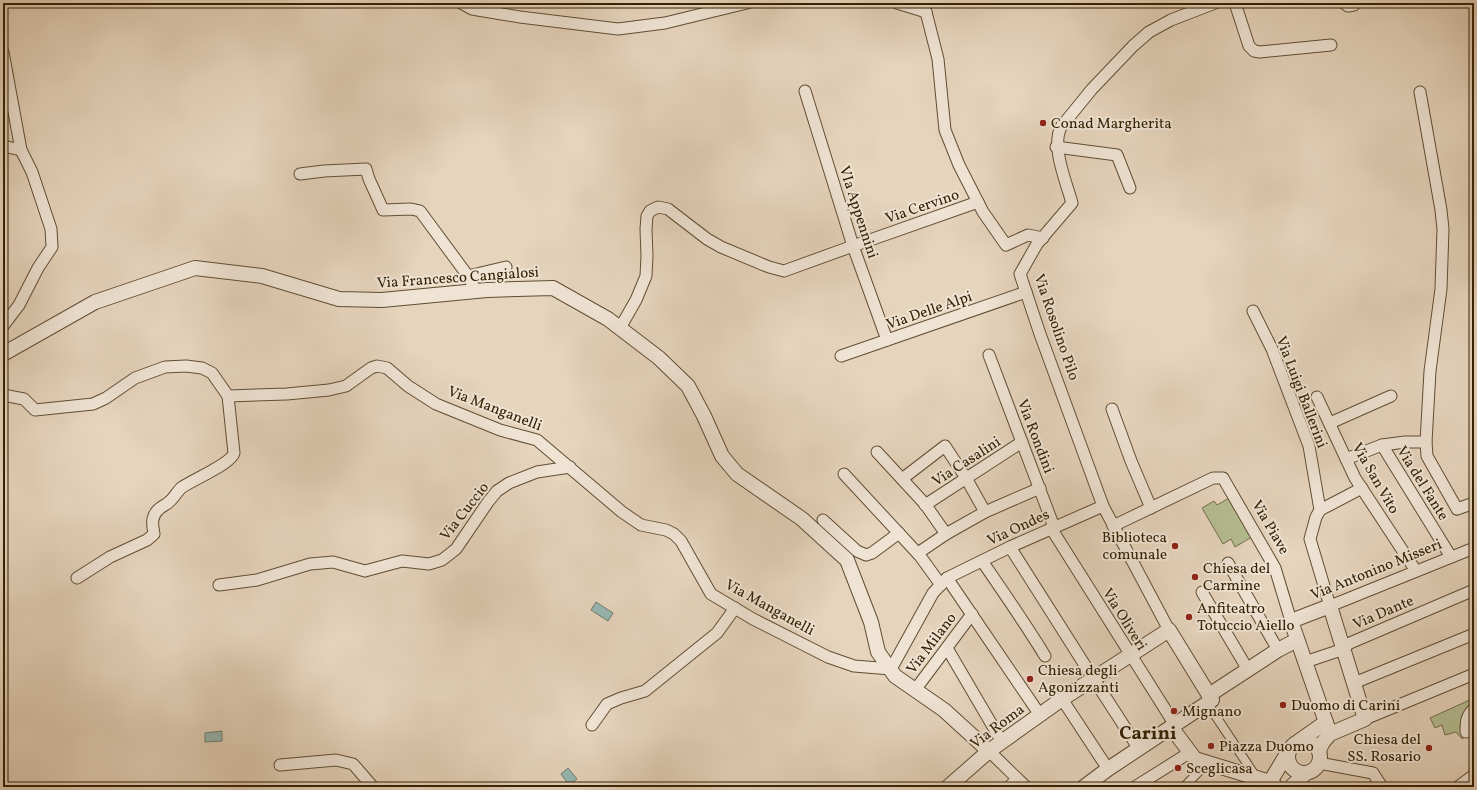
<svg xmlns="http://www.w3.org/2000/svg" width="1477" height="790" viewBox="0 0 1477 790" font-family="Vollkorn,serif">
<rect width="100%" height="100%" fill="#e6d4bd"/>
<filter id="stains"><feTurbulence type="fractalNoise" baseFrequency=".005" numOctaves="4"/><feColorMatrix values="0 0 0 0 .2 0 0 0 0 .09 0 0 0 0 .02 0 0 0 .5 -.17"/></filter>
<radialGradient id="worn" r=".72"><stop offset=".6" stop-color="#630" stop-opacity="0"/><stop offset="1" stop-color="#630" stop-opacity=".3"/></radialGradient>
<g fill="#b5bd91" stroke="#746f4a">
<polygon points="1229,498 1252,537 1235,547 1231,539 1223,544 1202,508 1214,501 1217,505"/>
<polygon points="1474,698 1474,730 1462,739 1456,732 1445,735 1442,725 1435,728 1430,718"/>
</g>
<g fill="#96b8b3" stroke="#6f7c6d">
<polygon points="596,602 613,613 608,621 591,610"/>
<polygon points="222,731 222,741 205,742 205,733"/>
<polygon points="568,768 577,779 569,785 561,774"/>
</g>
<g fill="none" stroke-linecap="round" stroke-linejoin="round">
<defs>
<g id="pedestrian">
<polyline points="1207,703 1256,777"/>
<polyline points="1184,787 1207,763"/>
</g>
<g id="minor">
<polyline points="461,3 472,9 520,17 618,29 665,23 747,3"/>
<polyline points="897,3 926,12"/>
<polyline points="921,3 926,12 938,59 945,130 959,165 983,212 1006,245 1028,235 1043,238"/>
<polyline points="1235,3 1249,46 1254,51 1260,52 1331,45"/>
<polyline points="1344,3 1348,6 1354,5"/>
<polyline points="3,52 21,150 32,172 51,229 52,247 38,268 19,305 3,326"/>
<polyline points="805,91 853,246 887,340"/>
<polyline points="1420,92 1441,210 1443,229 1441,289 1430,371 1426,442 1427,456 1457,509 1474,503"/>
<polyline points="3,146 21,150"/>
<polyline points="1056,147 1117,155 1130,188"/>
<polyline points="300,174 324,171 366,169 369,179 383,210 411,209 420,211 468,276 476,291"/>
<polyline points="468,276 506,267"/>
<polyline points="1253,311 1272,349 1309,446 1320,510"/>
<polyline points="620,328 636,300 646,276 647,256 646,229 647,216 650,211 658,207 668,209 707,239 721,247 769,267 784,271 853,246 978,202"/>
<polyline points="989,355 1054,527"/>
<polyline points="841,356 1026,292"/>
<polyline points="3,395 24,399 35,410 93,404 106,398 135,378 165,367 186,366 202,368 212,373 228,396 287,394 329,390 346,386 371,368 377,366 387,368 408,386 436,404 500,430 537,440 622,512 641,525 666,530 674,534 681,541 711,594 753,619 828,657 854,666 891,669 933,593 947,578 1010,547 1103,506"/>
<polyline points="1317,397 1355,478 1416,571"/>
<polyline points="1112,409 1131,461 1151,508"/>
<polyline points="1330,423 1391,396"/>
<polyline points="1382,445 1451,557"/>
<polyline points="877,452 925,504 946,534"/>
<polyline points="1346,459 1382,445 1405,442 1426,442"/>
<polyline points="844,474 920,556 941,585"/>
<polyline points="902,479 945,446 966,478 985,512"/>
<polyline points="1362,488 1320,510 1316,517 1310,539 1330,606 1474,548"/>
<polyline points="925,505 1022,442"/>
<polyline points="823,520 857,551 866,555 872,553 899,533"/>
<polyline points="1113,526 1213,478 1223,478 1275,568 1291,621"/>
<polyline points="1051,528 1175,725"/>
<polyline points="1010,547 1093,678 1139,749"/>
<polyline points="918,553 946,534 985,512 1040,488"/>
<path d="M982 561C1004 593 1025 623 1045 656"/>
<polyline points="1228,563 1278,650"/>
<path d="M77 578 110 557 147 540 154 534C152 524 151 516 159 509 162 506 166 505 169 502 174 498 177 492 181 488 192 480 231 464 234 453L228 396"/>
<polyline points="947,578 1040,715"/>
<polyline points="219,585 257,580 310,564 333,562 365,571 402,561 429,564 442,560 456,549 488,502 497,491 509,483 537,472 570,467"/>
<polyline points="1202,592 1248,670"/>
<path d="M1169 630 1103 506 1040 334 1020 274 1037 244 1072 203C1066 181 1051 147 1061 127L1092 89 1133 46 1149 32 1171 20 1215 3"/>
<polyline points="947,648 1002,742"/>
<polyline points="1305,662 1338,651 1350,643 1474,590"/>
<polyline points="1354,683 1474,634"/>
<polyline points="915,690 972,614"/>
<polyline points="1062,699 1108,769"/>
<polyline points="1365,719 1474,674"/>
<polyline points="592,725 607,704 621,698 645,691 717,633 735,608"/>
<path d="M1466 732C1466 722 1466 716 1474 709"/>
<polyline points="989,751 1026,787"/>
<polyline points="1319,763 1373,773 1382,787"/>
<polyline points="280,765 336,760 353,764 373,787"/>
<polyline points="1009,787 1017,779"/>
<polyline points="1135,787 1189,753"/>
<polyline points="1458,787 1474,775"/>
</g>
<g id="tertiary">
<polyline points="3,354 95,302 195,268 262,276 339,299 382,300 487,290 553,288 608,319 659,358 688,386 704,416 722,456 737,474 802,519 847,560 871,622 878,652 895,676 944,710 989,751"/>
<polyline points="1209,695 1278,650 1297,640"/>
<polyline points="1171,727 1195,759 1270,782 1276,787"/>
<circle cx="1304" cy="757" r="16"/>
<polyline points="1299,741 1326,722"/>
<polyline points="1319,750 1323,742 1330,734 1365,719 1330,606 1291,621 1330,734"/>
<polyline points="1270,782 1288,752"/>
<polyline points="948,787 989,751 1062,699 1169,630 1212,700 1108,769 1084,787"/>
<polyline points="1291,787 1305,774"/>
</g>
</defs>
<use href="#pedestrian" stroke="#604e32" stroke-width="10"/>
<use href="#minor" stroke="#604e32" stroke-width="13"/>
<use href="#tertiary" stroke="#604e32" stroke-width="16"/>
<use href="#pedestrian" stroke="#efe3d4" stroke-width="8"/>
<use href="#minor" stroke="#efe3d4" stroke-width="11"/>
<use href="#tertiary" stroke="#efe3d4" stroke-width="14"/>
</g>
<g fill="#8f2418" stroke="#efe3d4" stroke-width="1.5">
<circle cx="1043" cy="123" r="4"/>
<circle cx="1175" cy="546" r="4"/>
<circle cx="1195" cy="577" r="4"/>
<circle cx="1189" cy="617" r="4"/>
<circle cx="1030" cy="679" r="4"/>
<circle cx="1283" cy="705" r="4"/>
<circle cx="1174" cy="711" r="4"/>
<circle cx="1211" cy="746" r="4"/>
<circle cx="1429" cy="748" r="4"/>
<circle cx="1178" cy="768" r="4"/>
</g>
<g text-anchor="middle" stroke-width="4" stroke-linejoin="round" paint-order="stroke">
<g font-size="15" fill="#342103" stroke="#efe3d4" text-anchor="start">
<text x="1051" y="128">Conad Margherita</text>
<text x="1167" y="542" text-anchor="end">Biblioteca<tspan x="1167" dy="17">comunale</tspan></text>
<text x="1203" y="573">Chiesa del<tspan x="1203" dy="17">Carmine</tspan></text>
<text x="1197" y="613">Anfiteatro<tspan x="1197" dy="17">Totuccio Aiello</tspan></text>
<text x="1038" y="675">Chiesa degli<tspan x="1038" dy="17">Agonizzanti</tspan></text>
<text x="1291" y="710">Duomo di Carini</text>
<text x="1182" y="716">Mignano</text>
<text x="1421" y="744" text-anchor="end">Chiesa del<tspan x="1421" dy="17">SS. Rosario</tspan></text>
<text x="1219" y="751">Piazza Duomo</text>
<text x="1186" y="773">Sceglicasa</text>
</g>
<g font-size="15" fill="#342103" stroke="#efe3d4">
<text transform="translate(922 206) rotate(-19)" y="5">Via Cervino</text>
<text transform="translate(859 212) rotate(72)" y="5">VIa Appennini</text>
<text transform="translate(458 277) rotate(-4)" y="5">Via Francesco Cangialosi</text>
<text transform="translate(929 310) rotate(-19)" y="5">Via Delle Alpi</text>
<text transform="translate(1057 327) rotate(71)" y="5">Via Rosolino Pilo</text>
<text transform="translate(1302 392) rotate(69)" y="5">Via Luigi Ballerini</text>
<text transform="translate(495 408) rotate(21)" y="5">Via Manganelli</text>
<text transform="translate(1036 436) rotate(69)" y="5">Via Rondini</text>
<text transform="translate(966 461) rotate(-33)" y="5">Via Casalini</text>
<text transform="translate(1376 478) rotate(60)" y="5">Via San Vito</text>
<text transform="translate(1423 483) rotate(58)" y="5">Via del Fante</text>
<text transform="translate(464 511) rotate(-52)" y="5">Via Cuccio</text>
<text transform="translate(1018 527) rotate(-25)" y="5">Via Ondes</text>
<text transform="translate(1271 527) rotate(60)" y="5">Via Piave</text>
<text transform="translate(1376 569) rotate(-22)" y="5">Via Antonino Misseri</text>
<text transform="translate(770 607) rotate(29)" y="5">Via Manganelli</text>
<text transform="translate(1383 612) rotate(-23)" y="5">Via Dante</text>
<text transform="translate(1125 619) rotate(58)" y="5">Via Oliveri</text>
<text transform="translate(931 643) rotate(-53)" y="5">Via Milano</text>
<text transform="translate(997 726) rotate(-37)" y="5">Via Roma</text>
</g>
<g font-size="19" font-weight="bold" fill="#342103" stroke="#efe3d4">
<text x="1148" y="739">Carini</text>
</g>
</g>
<rect width="1477" height="790" fill="none" stroke="#e6d4bd" stroke-width="16"/>
<rect x="4" y="4" width="1469" height="782" fill="none" stroke="#342103" stroke-width="2"/>
<rect x="8" y="8" width="1461" height="774" fill="none" stroke="#342103"/>
<rect width="100%" height="100%" filter="url(#stains)"/>
<rect width="100%" height="100%" fill="url(#worn)"/>
</svg>
